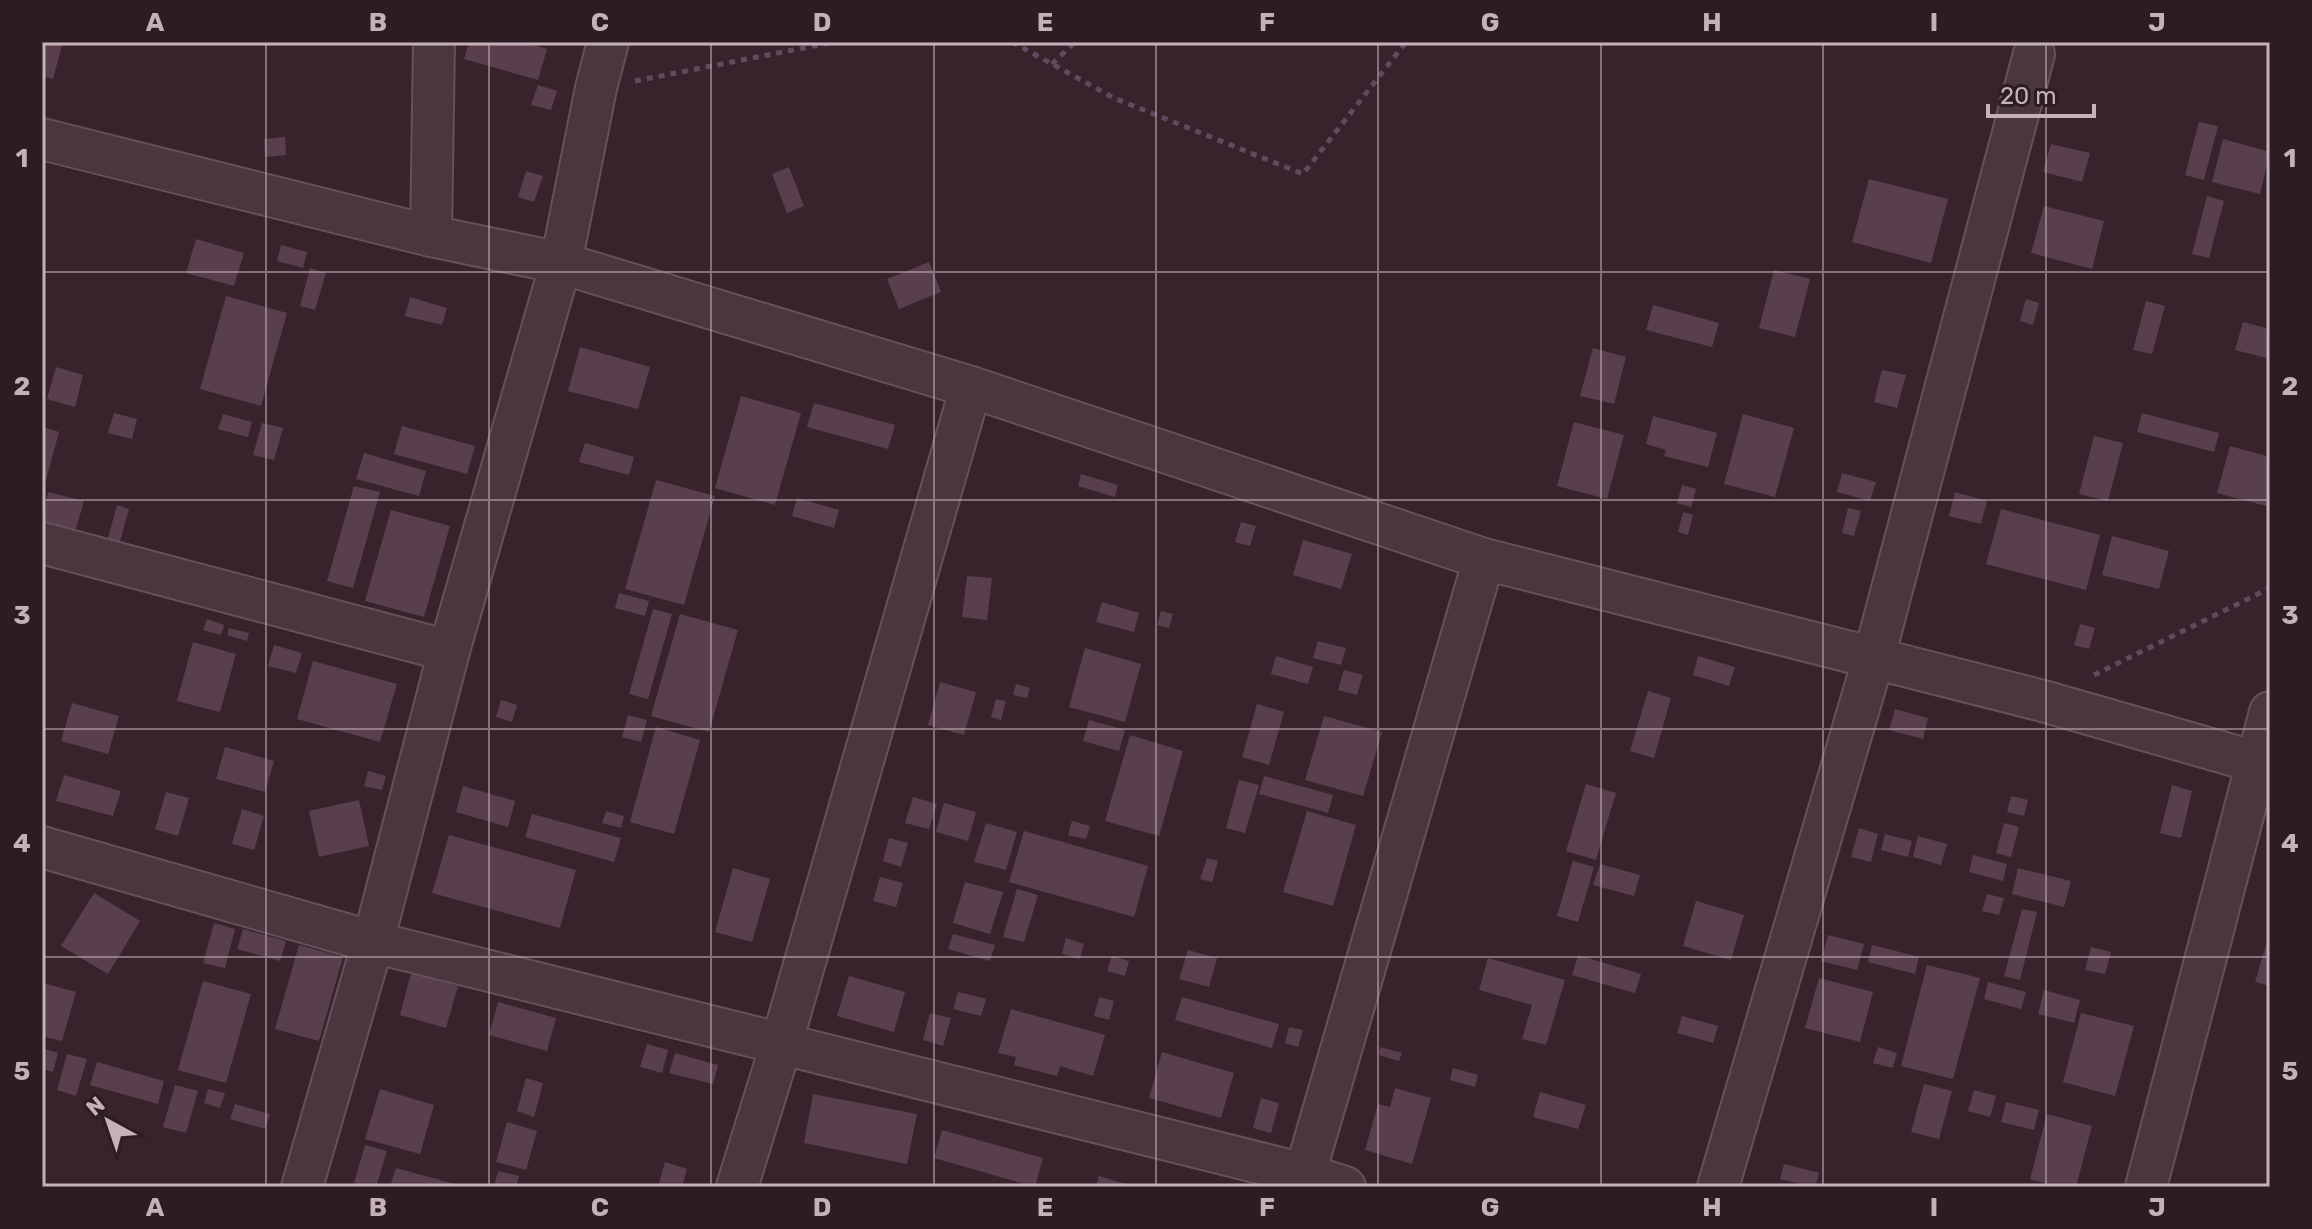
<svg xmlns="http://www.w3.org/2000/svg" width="2312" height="1229" viewBox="0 0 2312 1229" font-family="Rubik,sans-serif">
<rect width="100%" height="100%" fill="#38232d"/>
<g fill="#583f4b">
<polygon points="42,42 63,42 53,79 42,76"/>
<polygon points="469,42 523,42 547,49 538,80 464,59"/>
<polygon points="538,85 557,91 551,110 531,105"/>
<polygon points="2199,122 2218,126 2204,180 2185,175"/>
<polygon points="285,137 286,155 265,157 264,139"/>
<polygon points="2223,139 2270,152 2260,194 2212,182"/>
<polygon points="2051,144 2090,153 2082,182 2043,172"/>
<polygon points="789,167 804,206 787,213 772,174"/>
<polygon points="526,171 543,176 534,202 518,197"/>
<polygon points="1869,179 1948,199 1931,263 1852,242"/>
<polygon points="2207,196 2224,201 2209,258 2192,254"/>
<polygon points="2044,206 2104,221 2092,269 2031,253"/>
<polygon points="196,239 244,253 234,286 186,273"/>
<polygon points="281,245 307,252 303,268 277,261"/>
<polygon points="929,262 941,292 899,309 887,279"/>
<polygon points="310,268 326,273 315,310 300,306"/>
<polygon points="1774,270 1810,279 1795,337 1759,328"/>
<polygon points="226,296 287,313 261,406 200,389"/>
<polygon points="410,297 447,308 442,325 405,316"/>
<polygon points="2026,299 2039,303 2033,325 2020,321"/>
<polygon points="2146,301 2165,306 2152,354 2133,350"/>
<polygon points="1653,305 1719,323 1712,347 1646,330"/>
<polygon points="2243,322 2270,329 2270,359 2235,350"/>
<polygon points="580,347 650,367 638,409 568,391"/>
<polygon points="1593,348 1626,357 1614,404 1580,396"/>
<polygon points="56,367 83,375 75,407 47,399"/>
<polygon points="1882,370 1906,375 1897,408 1874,402"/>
<polygon points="741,396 801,413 775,505 715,488"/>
<polygon points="814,403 895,425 888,449 807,427"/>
<polygon points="114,413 137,419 132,439 108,433"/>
<polygon points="2142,413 2219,433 2214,452 2137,432"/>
<polygon points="223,414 252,422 248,437 218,429"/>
<polygon points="1743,414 1794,428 1775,497 1724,484"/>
<polygon points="1653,416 1717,433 1708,467 1664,456 1666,450 1646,444"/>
<polygon points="1574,422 1624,435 1607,499 1557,486"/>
<polygon points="262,423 283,428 274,460 253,455"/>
<polygon points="402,426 475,446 467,474 394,454"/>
<polygon points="43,427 59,432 43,491 42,491"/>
<polygon points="2094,436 2123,443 2108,501 2079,494"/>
<polygon points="585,443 634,457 629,475 579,462"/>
<polygon points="2230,446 2270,457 2270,507 2217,493"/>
<polygon points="364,453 426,471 419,496 356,479"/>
<polygon points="1842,473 1876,482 1870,501 1837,492"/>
<polygon points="1081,474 1118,485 1115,497 1078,486"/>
<polygon points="656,480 715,496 684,605 625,589"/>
<polygon points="1682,485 1696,489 1691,507 1677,503"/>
<polygon points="354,486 380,492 353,588 327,581"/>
<polygon points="48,492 84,501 75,532 42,522"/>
<polygon points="1955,492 1987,501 1981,524 1949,516"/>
<polygon points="797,498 839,510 834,528 792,516"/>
<polygon points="117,505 129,509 118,548 106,545"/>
<polygon points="1848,508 1861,511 1854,536 1842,533"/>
<polygon points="2001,509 2100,535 2086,590 1986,564"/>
<polygon points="391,510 450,526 424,617 365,601"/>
<polygon points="1683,512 1693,515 1688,535 1678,532"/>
<polygon points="1241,522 1256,526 1250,546 1235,542"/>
<polygon points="2112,536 2169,551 2159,589 2102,575"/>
<polygon points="1303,540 1352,554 1341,589 1293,575"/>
<polygon points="967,576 992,578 987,620 962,617"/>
<polygon points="619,593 649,601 645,616 615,608"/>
<polygon points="1102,602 1139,613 1134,632 1096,622"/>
<polygon points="653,609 672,614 648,699 629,694"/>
<polygon points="1161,611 1173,614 1169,628 1157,625"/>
<polygon points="680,614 738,630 709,732 651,716"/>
<polygon points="207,619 224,625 221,635 203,630"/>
<polygon points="2080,624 2095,628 2089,649 2074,645"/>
<polygon points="229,628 249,633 247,641 227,635"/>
<polygon points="1318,641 1346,648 1341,665 1313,658"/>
<polygon points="193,642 236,654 220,712 177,701"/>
<polygon points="274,645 302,653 296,673 268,666"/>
<polygon points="1085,648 1141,664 1125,722 1069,707"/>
<polygon points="1276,656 1313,667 1308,684 1271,674"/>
<polygon points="1698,656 1735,667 1729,686 1693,675"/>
<polygon points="313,661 397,684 380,742 297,719"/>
<polygon points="1344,670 1363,675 1357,695 1338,690"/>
<polygon points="940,682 976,692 964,735 928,725"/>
<polygon points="1016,684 1030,688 1027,698 1013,695"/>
<polygon points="1648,691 1671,698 1654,758 1630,751"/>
<polygon points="996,699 1006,701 1001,720 991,717"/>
<polygon points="501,700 517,705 512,722 496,717"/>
<polygon points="72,703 119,716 108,754 61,741"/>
<polygon points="1257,704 1284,712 1269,765 1242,757"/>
<polygon points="1895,709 1928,718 1923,739 1889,730"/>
<polygon points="628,715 647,720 641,742 622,737"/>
<polygon points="1324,716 1382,732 1363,796 1305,780"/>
<polygon points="1089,720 1125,730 1119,751 1083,741"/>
<polygon points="656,727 700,740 674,834 630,822"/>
<polygon points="1130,735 1183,751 1159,836 1105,821"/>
<polygon points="225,747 274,761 265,792 216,779"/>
<polygon points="368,771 386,776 382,790 364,786"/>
<polygon points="64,775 121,791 113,816 56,801"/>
<polygon points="1264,776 1333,795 1328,813 1259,794"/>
<polygon points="1239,780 1259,785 1245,833 1226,828"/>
<polygon points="1586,784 1616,793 1596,860 1566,851"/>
<polygon points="2172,785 2192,791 2181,838 2160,833"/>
<polygon points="463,786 515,801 508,827 456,812"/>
<polygon points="166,792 189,798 178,836 155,829"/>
<polygon points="2011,796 2028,800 2024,816 2007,812"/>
<polygon points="913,797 937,804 929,829 905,823"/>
<polygon points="359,800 369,846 319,857 309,811"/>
<polygon points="944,803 976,812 968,841 936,832"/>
<polygon points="242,809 264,816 254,850 232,844"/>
<polygon points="606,811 624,816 621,828 602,823"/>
<polygon points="1307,811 1356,825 1333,906 1283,892"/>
<polygon points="532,814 621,838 614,862 525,837"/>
<polygon points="1072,821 1090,826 1086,839 1068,835"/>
<polygon points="986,823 1017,832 1006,870 974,862"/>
<polygon points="2004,823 2019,827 2011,857 1996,853"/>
<polygon points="1859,828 1878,834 1871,862 1851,857"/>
<polygon points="1024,831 1148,866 1134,917 1009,882"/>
<polygon points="1885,834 1912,841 1908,857 1881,850"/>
<polygon points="449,835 576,870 560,928 432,893"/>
<polygon points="1918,836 1947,844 1941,865 1913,857"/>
<polygon points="889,838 908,843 901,867 883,861"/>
<polygon points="1973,855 2007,864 2003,881 1969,872"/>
<polygon points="1207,858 1218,861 1212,882 1200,879"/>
<polygon points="1573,861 1594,867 1578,922 1557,916"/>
<polygon points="1600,864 1640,875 1634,896 1593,885"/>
<polygon points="733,868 770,879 752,942 715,932"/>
<polygon points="2018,868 2071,881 2064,907 2012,894"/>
<polygon points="880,877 903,883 896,907 873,901"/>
<polygon points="965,882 1003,892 990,934 953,923"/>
<polygon points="1017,889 1038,895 1024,942 1003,937"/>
<polygon points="94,893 140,921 108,974 61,946"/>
<polygon points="1987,894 2004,898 1999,915 1982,911"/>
<polygon points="1696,901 1744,915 1731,960 1683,946"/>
<polygon points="2022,909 2037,912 2020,980 2004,976"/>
<polygon points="214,923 235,929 225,968 203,963"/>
<polygon points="243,929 286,941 280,961 237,949"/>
<polygon points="2270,931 2270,986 2255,982"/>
<polygon points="953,934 995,945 990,961 948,949"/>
<polygon points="1828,935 1864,944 1857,970 1821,961"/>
<polygon points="1066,938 1084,944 1080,959 1062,954"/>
<polygon points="299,945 343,957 319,1041 275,1029"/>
<polygon points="1872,945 1919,957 1915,974 1868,962"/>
<polygon points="2091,947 2111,952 2105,974 2085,970"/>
<polygon points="1188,950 1217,958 1209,987 1179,979"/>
<polygon points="1578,955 1641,974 1635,993 1572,975"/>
<polygon points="1112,956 1129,961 1125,976 1107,971"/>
<polygon points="1488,958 1565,980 1546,1045 1522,1039 1532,1005 1479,990"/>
<polygon points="1927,965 1980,978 1953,1079 1901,1066"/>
<polygon points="411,973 458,986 446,1028 400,1015"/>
<polygon points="849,976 905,992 894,1032 837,1016"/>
<polygon points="1819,978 1873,992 1860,1042 1805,1028"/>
<polygon points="203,981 251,994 226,1083 178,1070"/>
<polygon points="1988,982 2026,992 2021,1009 1984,999"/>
<polygon points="43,983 76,992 62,1041 42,1036"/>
<polygon points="2044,990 2080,1000 2074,1023 2038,1014"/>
<polygon points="958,992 986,999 981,1016 953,1009"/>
<polygon points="1099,997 1114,1001 1109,1020 1094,1016"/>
<polygon points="1182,997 1279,1024 1272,1048 1175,1020"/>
<polygon points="498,1002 556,1018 547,1051 489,1035"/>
<polygon points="1011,1009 1105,1035 1093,1076 1060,1066 1057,1076 1014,1065 1016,1057 998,1053"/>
<polygon points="930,1013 951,1018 943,1046 923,1040"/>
<polygon points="2081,1013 2134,1026 2115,1096 2063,1082"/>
<polygon points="1682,1016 1718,1026 1713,1043 1677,1033"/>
<polygon points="1289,1027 1303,1030 1298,1047 1285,1043"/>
<polygon points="647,1044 668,1050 662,1073 640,1067"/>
<polygon points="1380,1047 1402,1053 1399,1061 1379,1055"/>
<polygon points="1878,1047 1897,1053 1893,1068 1873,1063"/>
<polygon points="42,1048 58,1053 53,1072 42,1069"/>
<polygon points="1162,1052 1234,1073 1221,1118 1149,1098"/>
<polygon points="675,1053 718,1065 713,1084 669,1073"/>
<polygon points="67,1054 87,1059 76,1096 57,1090"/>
<polygon points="97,1062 164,1081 158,1104 90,1085"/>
<polygon points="1453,1068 1478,1075 1475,1087 1450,1080"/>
<polygon points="526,1078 543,1083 534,1117 517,1111"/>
<polygon points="1924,1084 1952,1091 1939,1139 1911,1132"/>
<polygon points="175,1085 198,1091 186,1133 163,1127"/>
<polygon points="1395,1088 1431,1098 1412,1164 1365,1150 1378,1104 1390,1107"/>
<polygon points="208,1089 225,1093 220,1108 204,1103"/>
<polygon points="380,1089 434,1105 420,1154 365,1139"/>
<polygon points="1974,1090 1996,1096 1990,1117 1968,1111"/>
<polygon points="1540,1092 1586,1105 1578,1129 1533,1117"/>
<polygon points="813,1094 917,1114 907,1164 804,1143"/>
<polygon points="1261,1098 1279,1103 1271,1133 1253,1128"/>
<polygon points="2006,1102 2039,1110 2034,1130 2001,1122"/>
<polygon points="235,1104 270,1114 265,1129 230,1119"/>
<polygon points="2047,1114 2092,1126 2076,1187 2059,1187 2030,1179"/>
<polygon points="507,1122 537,1131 526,1170 496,1162"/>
<polygon points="942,1130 1043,1158 1035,1187 934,1158"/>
<polygon points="365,1145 387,1151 376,1187 354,1183"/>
<polygon points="665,1162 687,1169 682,1187 658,1187"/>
<polygon points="1784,1164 1819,1173 1815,1187 1780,1179"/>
<polygon points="396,1168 462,1186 462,1187 390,1187"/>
<polygon points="498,1171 519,1176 516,1187 494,1187"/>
<polygon points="1099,1176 1133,1186 1133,1187 1096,1187"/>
</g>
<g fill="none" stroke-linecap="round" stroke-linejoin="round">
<defs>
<g id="minor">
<polyline points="42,139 431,236 561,263 971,387 1484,559 2043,701 2270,766"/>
<polyline points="431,236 434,42"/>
<polyline points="42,543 449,651"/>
<polyline points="42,847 373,942 1304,1174 1345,1187"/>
<polyline points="302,1187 373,942 449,651 561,263 596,88 608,42"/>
<polyline points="737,1187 781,1045 971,387"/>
<polyline points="1301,1187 1484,559"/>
<polyline points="1718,1187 1874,657 2034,54"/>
<polyline points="2146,1187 2270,712"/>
</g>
</defs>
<use href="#minor" stroke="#64515a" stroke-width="44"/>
<g stroke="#604b5e" stroke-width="5" stroke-dasharray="6 6" stroke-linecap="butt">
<polyline points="1012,42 1114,98 1303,174 1406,42"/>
<polyline points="1052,64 1075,42"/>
<polyline points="635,81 834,42"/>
<polyline points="2094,675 2270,588"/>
</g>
<use href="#minor" stroke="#49363f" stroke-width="40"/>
</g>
<path fill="none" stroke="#c5b1ba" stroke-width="2" stroke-opacity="0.55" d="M266 42V1187M489 42V1187M711 42V1187M934 42V1187M1156 42V1187M1378 42V1187M1601 42V1187M1823 42V1187M2046 42V1187M42 272H2270M42 500H2270M42 729H2270M42 957H2270"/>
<rect width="2312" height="1229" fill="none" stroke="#2d1c24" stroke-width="88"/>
<g transform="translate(108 1121) rotate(320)" stroke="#2d1c24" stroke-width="6" paint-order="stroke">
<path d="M0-6L14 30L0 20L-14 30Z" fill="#c5b1ba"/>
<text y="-12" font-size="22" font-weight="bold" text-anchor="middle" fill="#c5b1ba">N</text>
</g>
<path d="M1988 104v12h106v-12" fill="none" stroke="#c5b1ba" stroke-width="4"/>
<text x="2000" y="104" font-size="24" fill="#c5b1ba" stroke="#2d1c24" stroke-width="6" paint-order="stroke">20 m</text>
<rect x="44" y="44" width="2224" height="1141" fill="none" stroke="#c5b1ba" stroke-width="3"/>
<g font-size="26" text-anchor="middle" font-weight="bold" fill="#c5b1ba">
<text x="155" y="31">A</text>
<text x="378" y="31">B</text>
<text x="600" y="31">C</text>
<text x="822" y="31">D</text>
<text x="1045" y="31">E</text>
<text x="1267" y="31">F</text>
<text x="1490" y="31">G</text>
<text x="1712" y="31">H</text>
<text x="1934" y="31">I</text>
<text x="2157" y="31">J</text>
<text x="22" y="167">1</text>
<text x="2290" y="167">1</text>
<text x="22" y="395">2</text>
<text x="2290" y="395">2</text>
<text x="22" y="624">3</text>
<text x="2290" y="624">3</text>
<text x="22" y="852">4</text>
<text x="2290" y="852">4</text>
<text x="22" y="1080">5</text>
<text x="2290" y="1080">5</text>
<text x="155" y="1216">A</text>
<text x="378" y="1216">B</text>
<text x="600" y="1216">C</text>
<text x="822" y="1216">D</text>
<text x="1045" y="1216">E</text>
<text x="1267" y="1216">F</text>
<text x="1490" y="1216">G</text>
<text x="1712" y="1216">H</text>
<text x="1934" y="1216">I</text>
<text x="2157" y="1216">J</text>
</g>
</svg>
